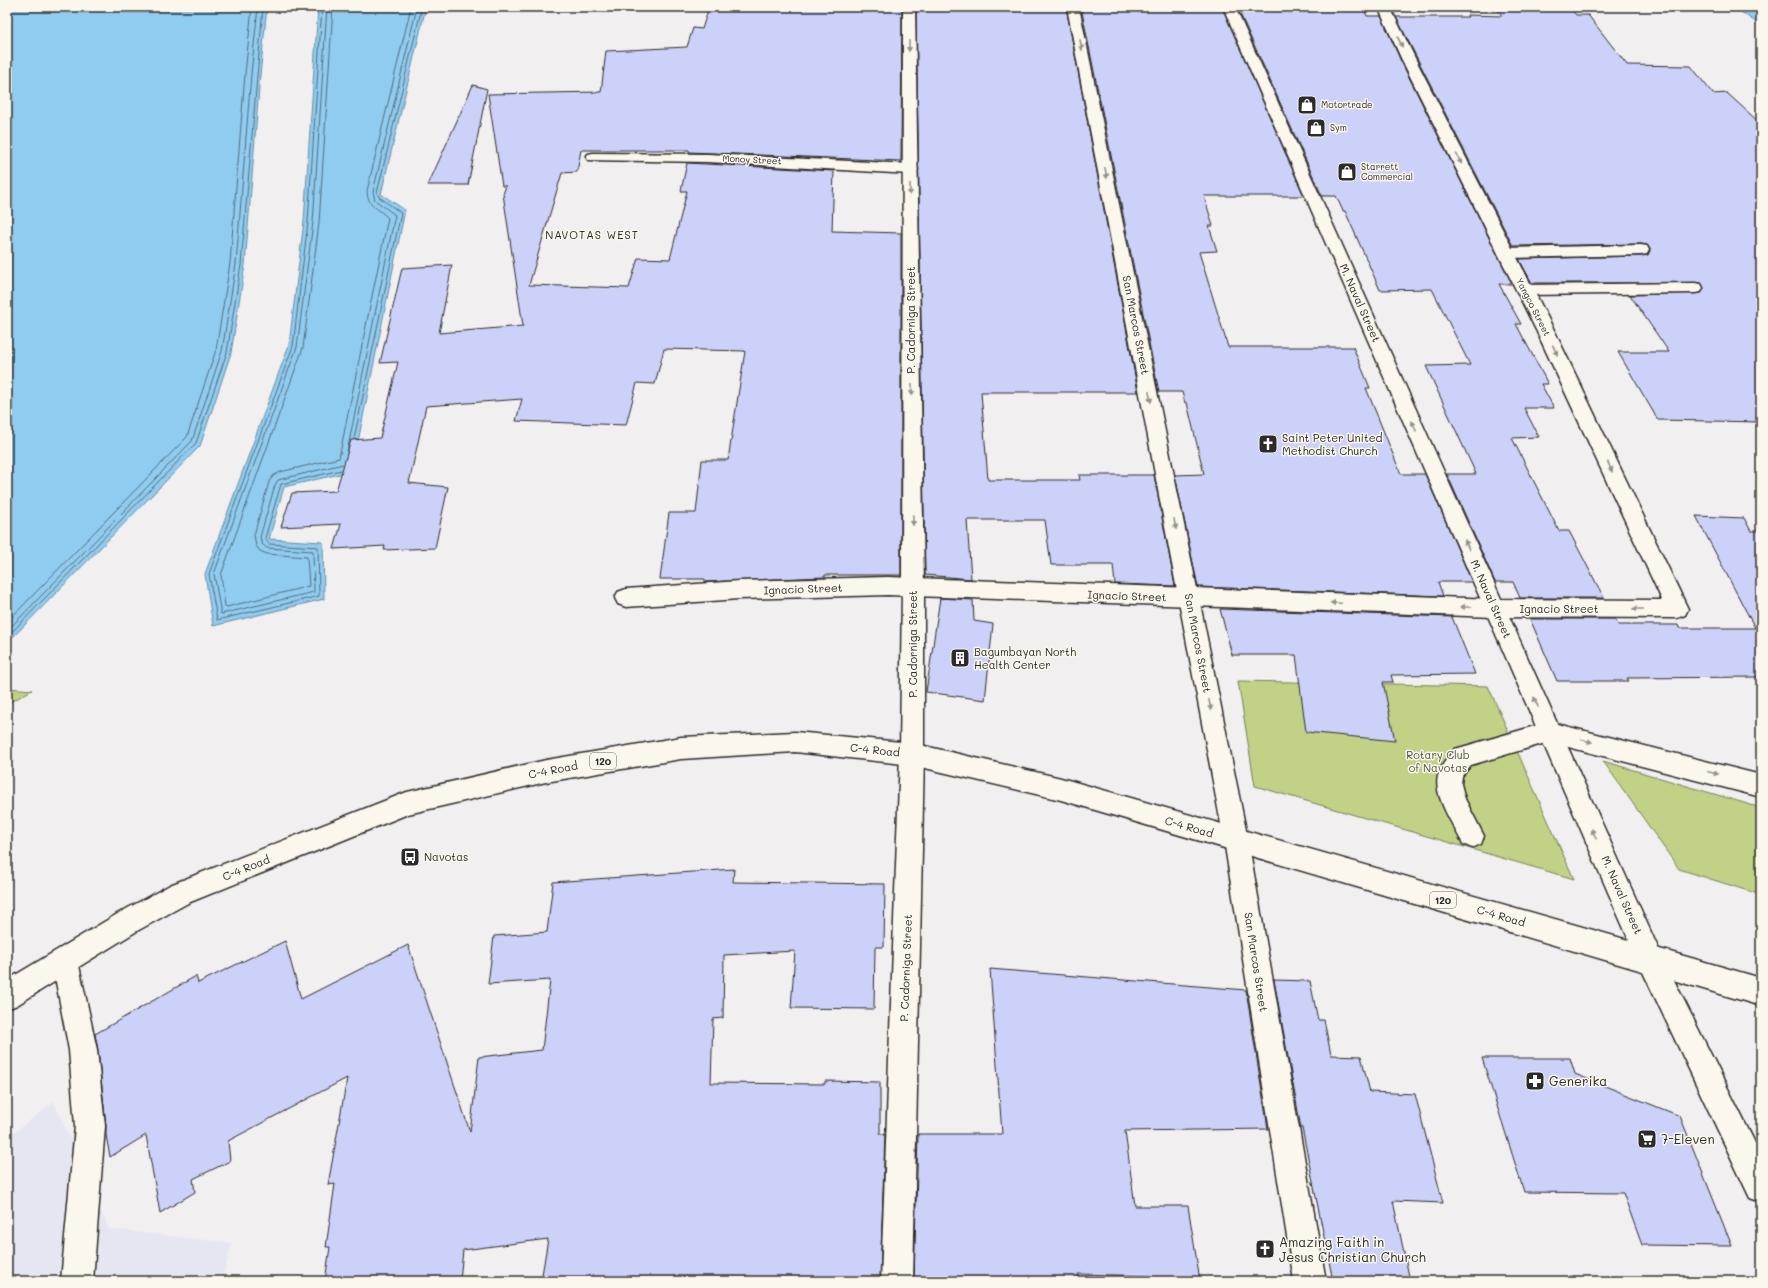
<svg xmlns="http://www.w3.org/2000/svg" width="1768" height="1288" viewBox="0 0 1768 1288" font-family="Mali,sans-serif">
<rect width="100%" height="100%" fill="#f1efef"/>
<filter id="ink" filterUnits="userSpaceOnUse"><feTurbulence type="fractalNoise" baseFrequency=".025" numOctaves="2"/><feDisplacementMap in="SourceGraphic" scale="8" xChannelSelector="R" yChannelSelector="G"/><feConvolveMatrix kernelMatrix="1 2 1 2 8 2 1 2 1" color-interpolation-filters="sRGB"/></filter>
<g filter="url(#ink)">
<polygon fill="#e6e6f2" points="54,1102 109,1229 232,1243 222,1281 7,1281 7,1138"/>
<g fill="#c1d287" stroke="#767e59">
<polygon points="1238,681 1488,686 1574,879 1255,786"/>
<polygon points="7,688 32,690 7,704"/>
<polygon points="1603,761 1761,808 1761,895 1679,869"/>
</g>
<g fill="#90ccf0" stroke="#688ca1">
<polygon points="7,7 267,7 260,75 245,265 231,353 200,446 9,641 7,641"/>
<polygon points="318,7 426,7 381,194 405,210 352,471 284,487 269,539 323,542 324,599 213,626 205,574 289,345 304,221"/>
<polygon points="1734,7 1761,7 1761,26"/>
</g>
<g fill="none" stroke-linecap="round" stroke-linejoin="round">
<g stroke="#536b7a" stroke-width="1">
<polyline points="322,7 308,222 293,346 209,574 217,620 319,596 318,547 269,544 265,538 281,484 341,470"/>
<polyline points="327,7 313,222 297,347 214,574 221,614 314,592 313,551 267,548 262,544 260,537 275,485 278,480 343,464"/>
<path d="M333 7 319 223 303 348 221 575 225 606 227 607 309 586 307 557 267 554 260 551 256 546 254 535 269 482 273 476 280 472 339 458 388 218C379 208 367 206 367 191L411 7"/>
<polyline points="354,439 401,213 379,197 377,193 422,7"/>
<polyline points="347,452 395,215 375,200 373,192 417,7"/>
<polyline points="7,622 187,437 216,350 230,263 245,74 252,7"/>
<polyline points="7,631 192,441 222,351 236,264 251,74 258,7"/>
<polyline points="7,637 196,443 227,352 241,265 263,7"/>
</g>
</g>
<g fill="#cbd1f9" stroke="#2b2b2b">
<polygon points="709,7 860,9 861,7 902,7 901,161 689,152 689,150 581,150 577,172 562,173 529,285 629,288 638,258 670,259 687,191 681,191 687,163 834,171 832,231 901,233 901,575 825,575 825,577 705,582 705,579 660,579 669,513 696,513 702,460 728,460 745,351 664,349 655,384 637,383 626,425 516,421 522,399 426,406 409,483 448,487 435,548 384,550 385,546 334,549 341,524 281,527 292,493 336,491 351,440 380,438 398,362 380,363 402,268 452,265 439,333 523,326 503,194 506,186 502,186 488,94 601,92 606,51 687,47 693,28 702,29"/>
<polygon points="916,7 1066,7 1138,392 981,392 988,480 1080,480 1079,475 1154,475 1175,586 1115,584 1113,565 1051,565 1045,520 967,520 971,579 925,575"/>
<polygon points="1081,7 1222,7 1304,196 1204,196 1213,226 1209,226 1217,251 1199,252 1228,347 1353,347 1370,388 1366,388 1401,474 1425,474 1472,582 1438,582 1443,596 1198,587 1175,475 1204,474 1187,403 1185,403 1182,392 1159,392"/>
<polygon points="1237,7 1363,7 1367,16 1381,16 1400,59 1512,284 1499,284 1521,324 1516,324 1548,384 1541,384 1554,408 1524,408 1539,437 1512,438 1559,531 1569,531 1604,598 1520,598 1513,582 1495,582 1447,474 1476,474 1426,366 1470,365 1432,289 1380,290 1345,211 1343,211 1336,196 1322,196"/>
<polygon points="1496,7 1569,7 1576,15 1588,15 1627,65 1691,66 1713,94 1727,93 1761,124 1761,422 1658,420 1618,352 1669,352 1630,295 1701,293 1704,289 1701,283 1532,283 1519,259 1641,256 1648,255 1650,249 1647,245 1641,244 1513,246 1396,17 1468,17 1467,15 1502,16"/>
<polygon points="473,85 487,89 468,185 428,185"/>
<polygon points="1696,516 1744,518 1751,531 1761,531 1761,677 1627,678 1629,681 1557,681 1530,619 1615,619 1618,625 1678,625 1679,628 1755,628"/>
<polygon points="940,598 973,600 974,621 993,624 985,700 926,692"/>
<polygon points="1220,609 1452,617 1475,674 1391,675 1393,682 1383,682 1395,741 1306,732 1296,655 1232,655"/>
<polygon points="734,869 733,882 885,884 884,947 875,947 874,1009 791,1008 795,951 724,955 723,1018 713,1019 711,1083 825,1084 825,1081 880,1082 880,1134 885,1134 880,1281 541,1281 548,1239 463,1250 460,1281 325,1281 330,1247 326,1247 335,1184 328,1185 347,1078 228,1141 230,1161 193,1179 195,1192 160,1213 146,1135 110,1157 106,1135 106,1126 98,1050 95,1034 196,976 198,983 285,941 301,999 408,945 470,1132 479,1057 542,1050 550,980 488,984 494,936 547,932 553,882"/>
<polygon points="990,969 1246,990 1268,1129 1125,1131 1135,1206 1188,1206 1200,1281 1151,1281 1151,1276 1078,1274 1079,1281 914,1281 918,1134 1002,1134"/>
<polygon points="1274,980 1310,981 1318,1020 1324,1020 1331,1055 1361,1056 1370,1092 1415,1094 1443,1203 1393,1201 1410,1281 1333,1281 1302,1128 1301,1128"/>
<polygon points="1482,1058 1570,1058 1575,1074 1680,1116 1732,1246 1642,1245 1623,1193 1524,1192"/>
</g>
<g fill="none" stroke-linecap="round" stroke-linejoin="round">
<defs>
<g id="lane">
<polygon points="1641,245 1647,246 1649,250 1647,254 1641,255 1506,258 1500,257 1498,253 1500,249 1506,248"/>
<polygon points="1695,283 1701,284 1703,288 1701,292 1695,293 1525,295 1519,294 1517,290 1519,286 1525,285"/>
<path d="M1549 722 1761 775V797L1549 742 1471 765 1462 776 1461 784 1465 799 1484 836 1481 844 1472 848 1463 844C1454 826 1433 796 1438 776 1441 765 1448 757 1455 749Z"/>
<polygon points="65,948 74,952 78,961 97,1050 105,1126 93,1281 61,1281 75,1126 69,1050 52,961 56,952"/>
</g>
<g id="street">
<polygon points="1378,7 1390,7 1415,58 1555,332 1688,609 1685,615 1677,618 1495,617 888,595 739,599 626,607 618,604 615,598 618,592 626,589 739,581 888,577 1495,599 1662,600 1537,332 1401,58"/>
<polygon points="593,153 708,154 910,164 915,166 918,169 915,172 910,174 708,162 588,160 586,157 588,154"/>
<polygon points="912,743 920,746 924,754 913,1281 881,1281 900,754 904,746"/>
<polygon points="1236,828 1245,832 1248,840 1326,1281 1294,1281 1224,840 1227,832"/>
</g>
<g id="secondary">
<polygon points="903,7 915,7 924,588 924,754 920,762 912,765 904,762 900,754 902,588"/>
<polygon points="1067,7 1079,7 1248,840 1245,848 1236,852 1227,848 1224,840"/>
<polygon points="1223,7 1235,7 1659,950 1761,1155 1761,1202 1750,1198 1641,968"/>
</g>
<polygon id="highway" points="795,732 912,743 1061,778 1761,978 1761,1006 1061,800 912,765 795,752 681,759 546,782 408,814 188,903 137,931 17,1005 7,1009 7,980 119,913 170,885 407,792 546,760 681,737"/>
</defs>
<use href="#lane" stroke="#2b2b2b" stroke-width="3"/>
<use href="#street" stroke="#2b2b2b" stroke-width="3"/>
<use href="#secondary" stroke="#2b2b2b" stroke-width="3"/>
<use href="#highway" stroke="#2b2b2b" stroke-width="3"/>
<use href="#lane" fill="#fbf7ec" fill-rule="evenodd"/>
<use href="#street" fill="#fbf7ec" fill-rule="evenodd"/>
<use href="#secondary" fill="#fbf7ec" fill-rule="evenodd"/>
<use href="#highway" fill="#fbf7ec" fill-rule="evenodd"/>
</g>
<defs><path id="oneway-solid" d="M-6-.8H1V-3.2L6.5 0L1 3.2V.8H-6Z"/></defs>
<g fill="#93918c">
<use href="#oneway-solid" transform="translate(1400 42) rotate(65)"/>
<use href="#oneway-solid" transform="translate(1081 45) rotate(79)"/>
<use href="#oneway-solid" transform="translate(909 46) rotate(90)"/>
<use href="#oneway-solid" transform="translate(1459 159) rotate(63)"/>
<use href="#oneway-solid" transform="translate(1106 173) rotate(79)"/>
<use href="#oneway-solid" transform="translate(910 190) rotate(90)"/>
<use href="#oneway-solid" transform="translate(1555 350) rotate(65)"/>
<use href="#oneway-solid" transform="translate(912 390) rotate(90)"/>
<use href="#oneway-solid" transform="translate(1150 397) rotate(79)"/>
<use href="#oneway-solid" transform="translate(1414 426) rotate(-114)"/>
<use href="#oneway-solid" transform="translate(1610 467) rotate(65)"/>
<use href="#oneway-solid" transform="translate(913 520) rotate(90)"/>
<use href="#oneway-solid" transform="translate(1175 524) rotate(79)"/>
<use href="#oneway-solid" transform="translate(1467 545) rotate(-114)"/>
<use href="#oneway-solid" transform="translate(1336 603) rotate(-178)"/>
<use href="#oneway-solid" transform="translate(1466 607) rotate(-178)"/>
<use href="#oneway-solid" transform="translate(1638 609) rotate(-180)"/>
<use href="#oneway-solid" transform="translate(1536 702) rotate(-113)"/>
<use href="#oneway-solid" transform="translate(1210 705) rotate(79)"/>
<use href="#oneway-solid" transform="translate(1587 741) rotate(14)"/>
<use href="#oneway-solid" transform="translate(1713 773) rotate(14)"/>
<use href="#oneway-solid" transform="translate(1594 834) rotate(-114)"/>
</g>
</g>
<defs>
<symbol id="shop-square" viewBox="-11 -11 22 22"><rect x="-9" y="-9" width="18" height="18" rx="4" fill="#2b2b2b" stroke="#fbf7ec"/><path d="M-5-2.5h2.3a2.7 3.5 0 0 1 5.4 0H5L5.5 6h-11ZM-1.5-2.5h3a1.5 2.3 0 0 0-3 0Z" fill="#fff"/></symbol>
<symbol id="church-square" viewBox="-11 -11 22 22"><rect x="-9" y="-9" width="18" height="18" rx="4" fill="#2b2b2b" stroke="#fbf7ec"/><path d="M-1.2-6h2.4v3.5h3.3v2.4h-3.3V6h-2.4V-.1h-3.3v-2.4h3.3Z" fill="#fff"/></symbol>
<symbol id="building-square" viewBox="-11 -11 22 22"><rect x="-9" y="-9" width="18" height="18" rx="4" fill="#2b2b2b" stroke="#fbf7ec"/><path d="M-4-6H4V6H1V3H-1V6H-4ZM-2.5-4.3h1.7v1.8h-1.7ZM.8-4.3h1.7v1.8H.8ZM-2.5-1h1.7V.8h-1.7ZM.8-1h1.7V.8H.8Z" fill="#fff"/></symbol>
<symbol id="bus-square" viewBox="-11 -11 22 22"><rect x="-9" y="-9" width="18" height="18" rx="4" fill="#2b2b2b" stroke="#fbf7ec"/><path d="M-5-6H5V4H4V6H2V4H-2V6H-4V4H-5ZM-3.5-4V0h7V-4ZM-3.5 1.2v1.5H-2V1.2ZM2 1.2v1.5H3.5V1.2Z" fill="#fff"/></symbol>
<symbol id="pharmacy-square" viewBox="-11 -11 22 22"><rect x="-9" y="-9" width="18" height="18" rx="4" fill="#2b2b2b" stroke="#fbf7ec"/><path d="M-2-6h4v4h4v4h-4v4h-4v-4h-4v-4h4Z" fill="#fff"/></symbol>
<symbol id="supermarket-square" viewBox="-11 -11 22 22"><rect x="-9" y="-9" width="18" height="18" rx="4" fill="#2b2b2b" stroke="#fbf7ec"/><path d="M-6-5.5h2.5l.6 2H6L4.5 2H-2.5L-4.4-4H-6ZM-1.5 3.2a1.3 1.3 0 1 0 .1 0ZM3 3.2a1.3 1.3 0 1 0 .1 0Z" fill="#fff"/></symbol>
</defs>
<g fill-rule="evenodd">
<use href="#shop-square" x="1296" y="94" width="22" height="22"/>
<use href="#shop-square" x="1305" y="117" width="22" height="22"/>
<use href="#shop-square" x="1336" y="161" width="22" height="22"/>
<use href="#church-square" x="1257" y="433" width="22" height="22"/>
<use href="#building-square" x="949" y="647" width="22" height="22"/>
<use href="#bus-square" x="399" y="846" width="22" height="22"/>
<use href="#pharmacy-square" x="1524" y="1070" width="22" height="22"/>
<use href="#supermarket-square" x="1636" y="1128" width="22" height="22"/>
<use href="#church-square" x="1254" y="1238" width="22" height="22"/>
</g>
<g text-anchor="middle" stroke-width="3" stroke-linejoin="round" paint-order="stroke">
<g font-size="9" fill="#2b2b2b" stroke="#fbf7ec" text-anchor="start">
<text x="1321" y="108">Motortrade</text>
<text x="1330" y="131">Sym</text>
<text x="1361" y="170">Starrett<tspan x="1361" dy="10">Commercial</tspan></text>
</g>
<g font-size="9" fill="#2b2b2b" stroke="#fbf7ec">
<text transform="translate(752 160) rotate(3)" y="3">Monoy Street</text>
<text transform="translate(1533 307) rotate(63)" y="3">Yangco Street</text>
</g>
<g fill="#fbf7ec" stroke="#696865" stroke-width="1">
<rect x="590" y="753" width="26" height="16" rx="3"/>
<rect x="1430" y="892" width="26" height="16" rx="3"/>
</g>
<g font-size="10" font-weight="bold" fill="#2b2b2b">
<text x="603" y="765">120</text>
<text x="1443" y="904">120</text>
</g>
<g font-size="11" letter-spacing="1" fill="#2b2b2b" stroke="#fbf7ec">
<text x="592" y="239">NAVOTAS WEST</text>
</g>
<g font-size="11" fill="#2b2b2b" stroke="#fbf7ec">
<text transform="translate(1360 303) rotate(66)" y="4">M. Naval Street</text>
<text transform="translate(911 320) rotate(-90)" y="4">P. Cadorniga Street</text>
<text transform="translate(1136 325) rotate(79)" y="4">San Marcos Street</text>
<text transform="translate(803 589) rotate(-2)" y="4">Ignacio Street</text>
<text transform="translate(1127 596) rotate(2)" y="4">Ignacio Street</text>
<text transform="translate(1491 599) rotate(66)" y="4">M. Naval Street</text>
<text x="1559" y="613">Ignacio Street</text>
<text transform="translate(1198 643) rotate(79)" y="4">San Marcos Street</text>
<text transform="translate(913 644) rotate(-90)" y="4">P. Cadorniga Street</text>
<text transform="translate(875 750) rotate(6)" y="4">C-4 Road</text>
<text transform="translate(553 770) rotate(-11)" y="4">C-4 Road</text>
<text transform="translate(1189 827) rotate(16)" y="4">C-4 Road</text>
<text transform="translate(246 868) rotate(-22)" y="4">C-4 Road</text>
<text transform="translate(1622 895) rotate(66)" y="4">M. Naval Street</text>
<text transform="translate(1501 916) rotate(16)" y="4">C-4 Road</text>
<text transform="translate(1256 962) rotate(81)" y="4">San Marcos Street</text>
<text transform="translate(906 968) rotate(-88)" y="4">P. Cadorniga Street</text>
</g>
<g font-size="11" fill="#2b2b2b" stroke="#fbf7ec" text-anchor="start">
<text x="1282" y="442">Saint Peter United<tspan x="1282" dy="13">Methodist Church</tspan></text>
<text x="974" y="656">Bagumbayan North<tspan x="974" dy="13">Health Center</tspan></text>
<text x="424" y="861">Navotas</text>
</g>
<g font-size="11" fill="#505542" stroke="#fbf7ec">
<text x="1438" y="759">Rotary Club<tspan x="1438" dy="13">of Navotas</tspan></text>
</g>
<g font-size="13" fill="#2b2b2b" stroke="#fbf7ec" text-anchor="start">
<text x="1549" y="1086">Generika</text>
<text x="1661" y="1144">7-Eleven</text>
<text x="1279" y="1247">Amazing Faith in<tspan x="1279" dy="15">Jesus Christian Church</tspan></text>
</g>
</g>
<rect width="1768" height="1288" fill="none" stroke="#fbf7ec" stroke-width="24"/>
<rect x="12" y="12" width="1744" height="1264" fill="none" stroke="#2b2b2b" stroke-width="1.5" filter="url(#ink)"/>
</svg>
